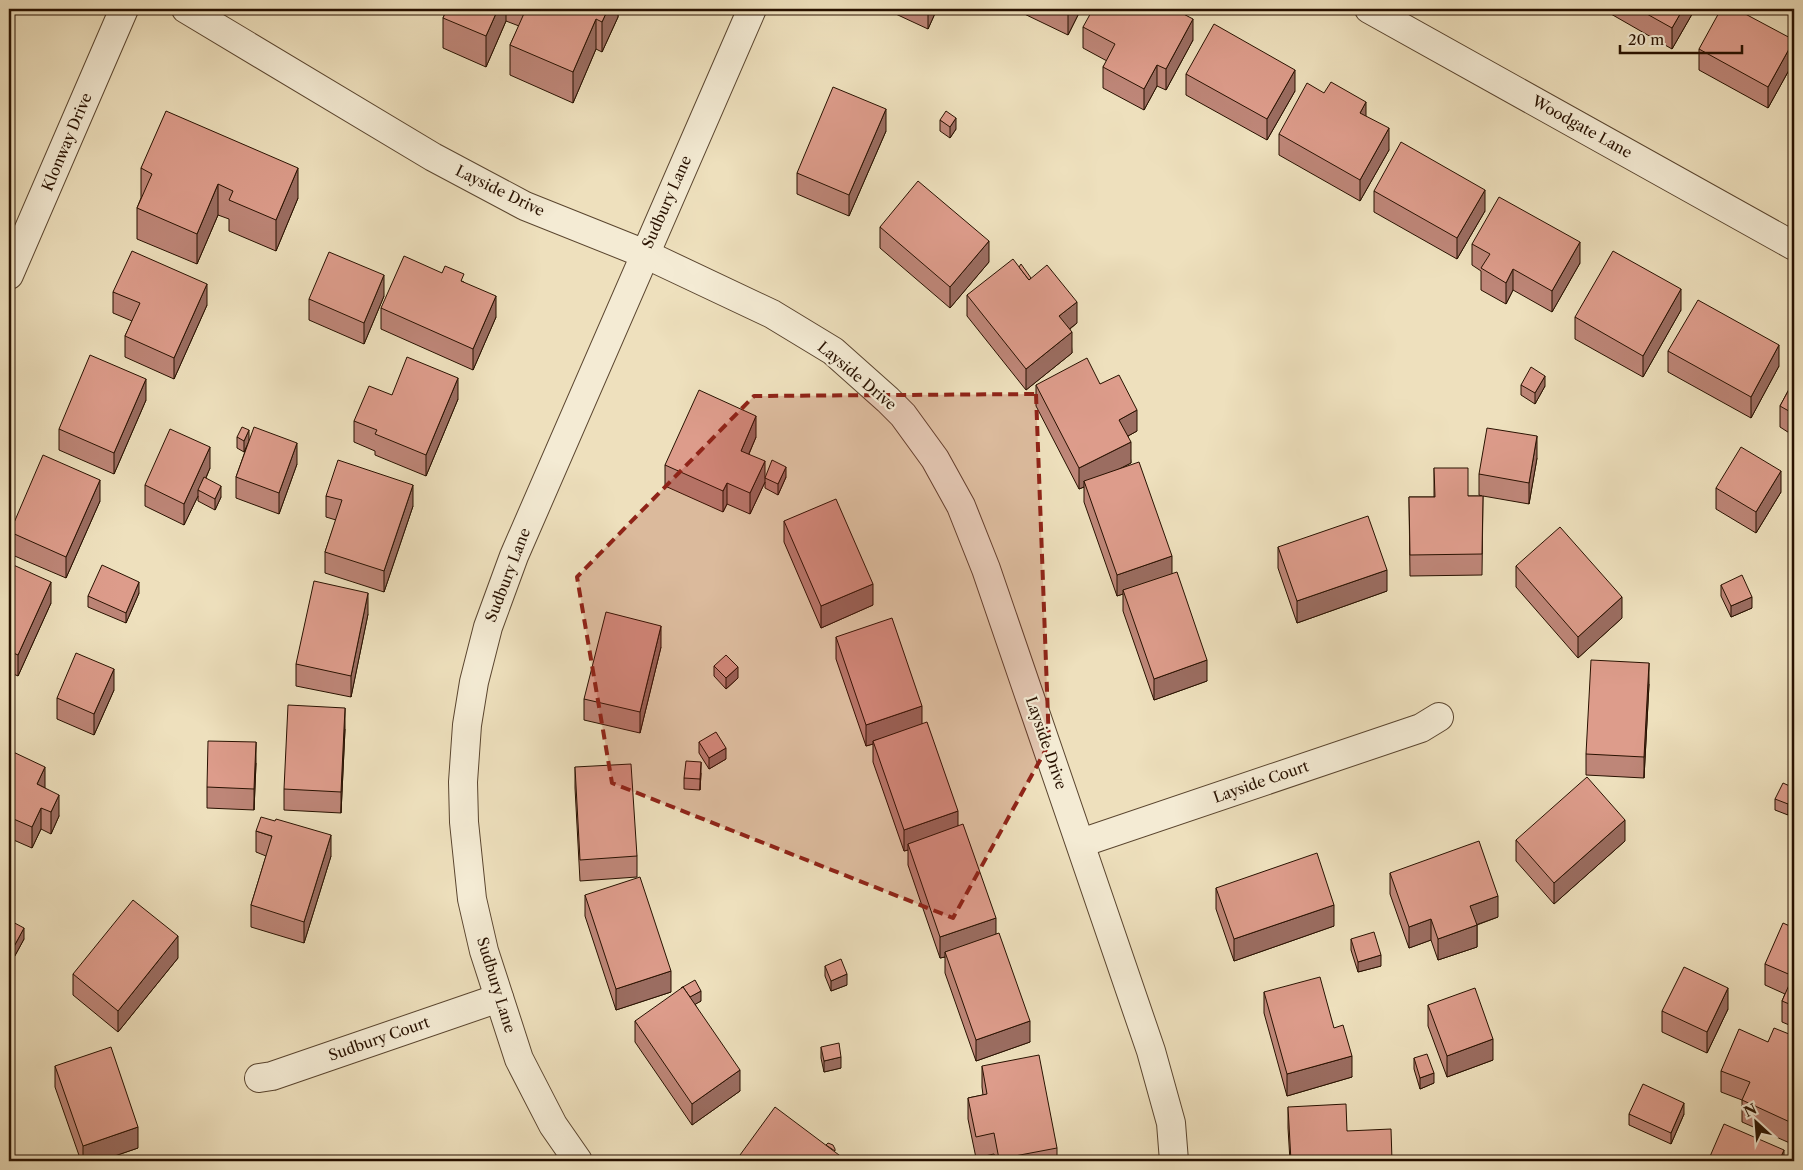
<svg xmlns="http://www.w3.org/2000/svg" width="1803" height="1170" viewBox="0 0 1803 1170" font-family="'Libre Caslon Text',serif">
<rect width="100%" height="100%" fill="#eee0bd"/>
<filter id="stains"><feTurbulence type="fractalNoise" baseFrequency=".004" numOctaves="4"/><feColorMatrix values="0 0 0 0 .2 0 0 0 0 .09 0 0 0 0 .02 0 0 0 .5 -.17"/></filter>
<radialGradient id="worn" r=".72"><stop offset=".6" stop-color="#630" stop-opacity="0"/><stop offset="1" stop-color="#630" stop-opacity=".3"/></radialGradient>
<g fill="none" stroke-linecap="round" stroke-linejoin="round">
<defs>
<g id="street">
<polyline points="186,9 433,157 525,206 645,254 772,314 833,351 888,400 903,415 935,459 961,506 986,569 1151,1051 1171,1123 1174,1161"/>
<polyline points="1369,9 1794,246"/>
<polyline points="9,275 124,9"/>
<polyline points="1081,843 1421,728 1439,717"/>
<polyline points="259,1078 272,1076 499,998"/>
<polyline points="578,1161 553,1125 519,1059 484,951 472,899 464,822 463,782 467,725 474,682 488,627 514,556 752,9"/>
</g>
</defs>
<use href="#street" stroke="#5a452f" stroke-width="30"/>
<use href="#street" stroke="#f4ebd4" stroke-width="28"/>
</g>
<g fill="#be8678" stroke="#281100">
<polygon points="447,9 618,9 618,17 602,52 596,49 573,103 510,75 510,45 519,26 506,21 486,67 443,48 443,18"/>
<polygon points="885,9 937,9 928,29"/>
<polygon points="1014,9 1081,9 1068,35"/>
<polygon points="1604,9 1695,9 1672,49 1604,10"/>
<polygon points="1083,27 1193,40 1166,90 1157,86 1144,110 1103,88 1103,67 1107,61 1083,48"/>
<polygon points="1699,49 1794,61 1768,108 1699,70"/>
<polygon points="1186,74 1295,91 1267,140 1186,95"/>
<polygon points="1366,116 1389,150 1360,201 1279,155 1279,134"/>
<polygon points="940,120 956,129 950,138 940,131"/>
<polygon points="886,131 849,216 797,194 797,173"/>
<polygon points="141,168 298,198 276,251 229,231 229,219 218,215 197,264 137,239 137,208 141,198"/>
<polygon points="1374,191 1485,211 1457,259 1374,212"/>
<polygon points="880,227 989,262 950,308 880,248"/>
<polygon points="1472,244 1580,263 1552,312 1513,290 1506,304 1481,290 1481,271 1472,265"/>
<polygon points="1019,267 1077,323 1070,329 1072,353 1026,390 967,316 967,295"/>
<polygon points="442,273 464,282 496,317 473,370 381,329 381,308"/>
<polygon points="113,292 207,305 174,379 125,357 125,336 132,321 113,313"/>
<polygon points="384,296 364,344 309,320 309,299"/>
<polygon points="1681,310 1643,377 1575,339 1575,317"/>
<polygon points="1668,351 1779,366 1751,418 1668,372"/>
<polygon points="1794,380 1794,436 1780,427 1780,406"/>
<polygon points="1100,384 1137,431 1128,436 1131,463 1117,470 1172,574 1207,681 1154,700 1123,611 1123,594 1117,596 1084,502 1084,487 1079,489 1036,406 1036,385"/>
<polygon points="1521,385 1545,386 1535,404 1521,395"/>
<polygon points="392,395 458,399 426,476 375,455 375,451 354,442 354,421"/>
<polygon points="146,400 114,474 59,450 59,429"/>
<polygon points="237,437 249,440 297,464 279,514 236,498 236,477 247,446 244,452 237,448"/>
<polygon points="756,437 749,454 765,478 786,477 778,495 765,488 765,482 750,514 727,504 723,512 665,486 665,465"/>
<polygon points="1537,458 1529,504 1483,496 1482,575 1410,576 1409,497 1434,497 1434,468 1468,496 1482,496 1479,495 1479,474"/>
<polygon points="210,468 206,478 221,497 215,510 198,501 198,496 184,525 145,506 145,485"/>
<polygon points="1716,488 1781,492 1756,533 1716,509"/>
<polygon points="326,496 413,506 384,592 325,573 325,552 336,520 326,517"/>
<polygon points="100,501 66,578 10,554 10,532"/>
<polygon points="784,521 873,605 821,628 784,542"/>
<polygon points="1278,547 1387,591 1297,623 1278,568"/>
<polygon points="9,563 51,603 18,676 9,672"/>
<polygon points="1516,566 1622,618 1578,658 1516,587"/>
<polygon points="1721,585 1752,608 1731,617 1721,596"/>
<polygon points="139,593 126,623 88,607 88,596"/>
<polygon points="368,614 351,697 296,686 296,664"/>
<polygon points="836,637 922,723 996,934 1030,1042 976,1061 945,973 945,957 940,958 908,865 908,850 904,851 873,762 873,744 866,746 836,659"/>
<polygon points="661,647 640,733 584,720 584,699"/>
<polygon points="714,666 738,678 726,689 714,676"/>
<polygon points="1649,684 1644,778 1586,775 1586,754"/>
<polygon points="114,690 94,735 57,719 57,698"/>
<polygon points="345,729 341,813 284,810 284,789"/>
<polygon points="699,742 726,759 709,769 699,753"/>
<polygon points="9,750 45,788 59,816 51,834 41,829 32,848 9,838"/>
<polygon points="256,763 254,810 207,808 207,787"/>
<polygon points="575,767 637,856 637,877 580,881 575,788"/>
<polygon points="701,773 700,790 684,789 684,778"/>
<polygon points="1794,788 1794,799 1788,815 1775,810 1775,799"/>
<polygon points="256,831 331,856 304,943 251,927 251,905 266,856 256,852"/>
<polygon points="1516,840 1625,841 1554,904 1516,861"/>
<polygon points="1390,873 1498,917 1477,925 1477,947 1438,960 1431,940 1409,948 1390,894"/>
<polygon points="1216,888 1334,926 1234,961 1216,909"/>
<polygon points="585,895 671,992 616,1010 585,916"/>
<polygon points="9,920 24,939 11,963 9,962"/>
<polygon points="1794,928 1794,1027 1782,1022 1782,1001 1785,994 1765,985 1765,964"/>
<polygon points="1351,939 1381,966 1358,972 1351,950"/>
<polygon points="178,958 118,1032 73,995 73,974"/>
<polygon points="825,966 847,985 831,991 825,976"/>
<polygon points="1264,992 1334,1028 1352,1077 1287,1096 1264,1013"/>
<polygon points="701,1001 695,1004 740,1091 692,1125 635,1042 635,1021"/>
<polygon points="1428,1005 1493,1060 1447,1077 1428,1026"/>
<polygon points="1728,1009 1707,1053 1662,1032 1662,1011"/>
<polygon points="1794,1036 1792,1144 1742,1122 1742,1100 1721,1092 1721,1071 1768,1042"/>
<polygon points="821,1047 841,1068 824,1072 821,1058"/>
<polygon points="1414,1058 1434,1083 1420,1089 1414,1069"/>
<polygon points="55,1066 138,1148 100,1161 81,1161 55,1087"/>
<polygon points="982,1066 1057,1148 1057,1161 996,1161 994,1154 976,1158 968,1119 968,1098 983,1095 982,1087"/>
<polygon points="1288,1107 1347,1131 1392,1161 1290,1161 1288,1128"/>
<polygon points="1629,1114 1684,1114 1671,1144 1629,1125"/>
<polygon points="740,1155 843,1161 740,1161"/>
</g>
<g fill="#9b6d61" stroke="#281100">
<polygon points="498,9 506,9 506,21 486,67 486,36"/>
<polygon points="608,9 618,9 618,17 602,52 602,22"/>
<polygon points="928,9 937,9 928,29"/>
<polygon points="1070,9 1081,9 1068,35 1068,14"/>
<polygon points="1683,9 1695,9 1672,49 1672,28"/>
<polygon points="596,19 596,49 573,103 573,72"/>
<polygon points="1193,19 1193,40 1166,90 1166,69"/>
<polygon points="1794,40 1794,61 1768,108 1768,87"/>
<polygon points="1157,65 1157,86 1144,110 1144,89"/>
<polygon points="1295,70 1295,91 1267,140 1267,119"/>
<polygon points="1366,102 1366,123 1360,113"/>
<polygon points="886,109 886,131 849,216 849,195"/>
<polygon points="956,118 956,129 950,138 950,127"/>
<polygon points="1389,128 1389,150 1360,201 1360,180"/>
<polygon points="298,168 298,198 276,251 276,220"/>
<polygon points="218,184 218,215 197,264 197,234"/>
<polygon points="1485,190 1485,211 1457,259 1457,238"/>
<polygon points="989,241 989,262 950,308 950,287"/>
<polygon points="1580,242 1580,263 1552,312 1552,291"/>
<polygon points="1513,269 1513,290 1506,304 1506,283"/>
<polygon points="384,275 384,296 364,344 364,323"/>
<polygon points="207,284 207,305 174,379 174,358"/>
<polygon points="1681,289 1681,310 1643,377 1643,356"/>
<polygon points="496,296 496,317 473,370 473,349"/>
<polygon points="1077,302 1077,323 1059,337 1059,316"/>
<polygon points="1072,332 1072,353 1026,390 1026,369"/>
<polygon points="1779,345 1779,366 1751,418 1751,397"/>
<polygon points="1545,376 1545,386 1535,404 1535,393"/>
<polygon points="458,378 458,399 426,476 426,455"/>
<polygon points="146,379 146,400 114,474 114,453"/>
<polygon points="1137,410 1137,431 1119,441 1119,420"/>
<polygon points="756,416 756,437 741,472 741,451"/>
<polygon points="249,430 249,441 244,452 244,441"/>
<polygon points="1537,436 1537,458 1529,504 1529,483"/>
<polygon points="1131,442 1131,463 1086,486 1084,481 1084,487 1079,489 1079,468"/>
<polygon points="297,443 297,464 279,514 279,493"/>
<polygon points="210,447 210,468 200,491 198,490 198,496 184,525 184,504"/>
<polygon points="765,461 765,482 750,514 750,493"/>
<polygon points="786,467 786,477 778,495 778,484"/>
<polygon points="1781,471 1781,492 1756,533 1756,512"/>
<polygon points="100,480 100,501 66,578 66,557"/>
<polygon points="727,483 727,504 723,512 723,491"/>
<polygon points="413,485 413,506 384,592 384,571"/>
<polygon points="221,486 221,497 215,510 215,499"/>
<polygon points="1172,556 1172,577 1123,590 1123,594 1117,596 1117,575"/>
<polygon points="1387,570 1387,591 1297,623 1297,601"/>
<polygon points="51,582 51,603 18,676 18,655"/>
<polygon points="139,582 139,593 126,623 126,613"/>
<polygon points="873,584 873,605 821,628 821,606"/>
<polygon points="368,593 368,614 351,697 351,676"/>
<polygon points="1622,597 1622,618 1578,658 1578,637"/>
<polygon points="1752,597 1752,608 1731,617 1731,606"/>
<polygon points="661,626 661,647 640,733 640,712"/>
<polygon points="1207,660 1207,681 1154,700 1154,679"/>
<polygon points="1649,663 1649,684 1644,778 1644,757"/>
<polygon points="738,667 738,678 726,689 726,678"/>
<polygon points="114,669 114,690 94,735 94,714"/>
<polygon points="922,706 922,727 873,741 873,744 866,746 866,725"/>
<polygon points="345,708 345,729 341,813 341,792"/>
<polygon points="256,742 256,763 254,810 254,789"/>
<polygon points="726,748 726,759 709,769 709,758"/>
<polygon points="701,762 701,773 700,790 700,779"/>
<polygon points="45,767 45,788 37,784"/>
<polygon points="1794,788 1794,799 1788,815 1788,804"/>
<polygon points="59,795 59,816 51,834 51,812"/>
<polygon points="41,808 41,829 32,848 32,827"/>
<polygon points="958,811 958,832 908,844 908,850 904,851 904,830"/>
<polygon points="1625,820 1625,841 1554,904 1554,883"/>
<polygon points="331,835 331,856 304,943 304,922"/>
<polygon points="1498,896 1498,917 1470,927 1470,906"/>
<polygon points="1334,905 1334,926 1234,961 1234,939"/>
<polygon points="996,918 996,939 945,952 945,957 940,958 940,937"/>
<polygon points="1431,919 1431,940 1409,948 1409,927"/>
<polygon points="1477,925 1477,947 1438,960 1438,939"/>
<polygon points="24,928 24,939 11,963 11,952"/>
<polygon points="178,936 178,958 118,1032 118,1011"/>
<polygon points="1381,955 1381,966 1358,972 1358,962"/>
<polygon points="671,971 671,992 616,1010 616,989"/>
<polygon points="847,974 847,985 831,991 831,981"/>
<polygon points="1728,988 1728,1009 1707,1053 1707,1032"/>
<polygon points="701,991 701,1001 687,1009 687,998"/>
<polygon points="1030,1021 1030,1042 976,1061 976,1040"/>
<polygon points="1493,1039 1493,1060 1447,1077 1447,1056"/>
<polygon points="1352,1056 1352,1077 1287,1096 1287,1074"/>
<polygon points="841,1057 841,1068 824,1072 824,1061"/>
<polygon points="740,1070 740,1091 692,1125 692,1104"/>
<polygon points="1434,1073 1434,1083 1420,1089 1420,1078"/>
<polygon points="1684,1103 1684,1114 1671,1144 1671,1133"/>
<polygon points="1794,1117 1794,1138 1792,1144 1792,1123"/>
<polygon points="138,1127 138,1148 100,1161 83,1161 83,1146"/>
<polygon points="1784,1150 1784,1161 1779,1161"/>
</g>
<g fill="#dd9c8b" stroke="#281100">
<polygon points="447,9 498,9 486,36 443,18"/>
<polygon points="526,9 608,9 602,22 596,19 573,72 510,45"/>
<polygon points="1057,9 1070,9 1068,14"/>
<polygon points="1093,9 1174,9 1193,19 1166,69 1157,65 1144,89 1103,67 1115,44 1083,27"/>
<polygon points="1638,9 1683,9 1672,28"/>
<polygon points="1721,9 1736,9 1794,40 1768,87 1699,49"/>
<polygon points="1214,24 1295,70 1267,119 1186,74"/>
<polygon points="1331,82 1366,102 1360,113 1389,128 1360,180 1279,134 1307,83 1324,93"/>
<polygon points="833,87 886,109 849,195 797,173"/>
<polygon points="166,111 298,168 276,220 229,200 233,191 218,184 197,234 137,208 152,174 141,168"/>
<polygon points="946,111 956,118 950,127 940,120"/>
<polygon points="1401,142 1485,190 1457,238 1374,191"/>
<polygon points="918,181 989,241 950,287 880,227"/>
<polygon points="1499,197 1580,242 1552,291 1513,269 1506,283 1481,268 1490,254 1472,244"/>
<polygon points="132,251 207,284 174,358 125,336 140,303 113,292"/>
<polygon points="1613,251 1681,289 1643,356 1575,317"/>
<polygon points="329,252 384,275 364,323 309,299"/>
<polygon points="404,256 442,273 445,266 464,274 461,281 496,296 473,349 381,308"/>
<polygon points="1013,259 1029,280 1047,265 1077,302 1059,316 1072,332 1026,369 967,295"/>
<polygon points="1021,264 1031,278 1029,280 1019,267"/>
<polygon points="1698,300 1779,345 1751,397 1668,351"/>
<polygon points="90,355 146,379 114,453 59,429"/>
<polygon points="407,357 458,378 426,455 375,434 377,430 354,421 369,386 392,395"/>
<polygon points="1087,358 1100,384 1119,375 1137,410 1119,420 1131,442 1079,468 1036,385"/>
<polygon points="1531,367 1545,376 1535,393 1521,385"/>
<polygon points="1794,380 1794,414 1780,406"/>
<polygon points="699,390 756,416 741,451 765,461 750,493 727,483 723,491 665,465"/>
<polygon points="242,427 249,430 244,441 237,437"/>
<polygon points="254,427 297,443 279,493 236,477"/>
<polygon points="1487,428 1537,436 1529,483 1479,474"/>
<polygon points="170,429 210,447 184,504 145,485"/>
<polygon points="1741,447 1781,471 1756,512 1716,488"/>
<polygon points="43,455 100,480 66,557 10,532"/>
<polygon points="338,460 413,485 384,571 325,552 342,500 326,496"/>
<polygon points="772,460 786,467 778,484 765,478"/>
<polygon points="1139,462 1172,556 1117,575 1084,481"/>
<polygon points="1434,468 1468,468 1468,496 1483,496 1482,554 1410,555 1409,497 1435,497"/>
<polygon points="204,477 221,486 215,499 198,490"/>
<polygon points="836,499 873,584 821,606 784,521"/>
<polygon points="1368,516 1387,570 1297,601 1278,547"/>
<polygon points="1560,527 1622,597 1578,637 1516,566"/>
<polygon points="9,563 51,582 18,655 9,651"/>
<polygon points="102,565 139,582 126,613 88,596"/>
<polygon points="1177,572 1207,660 1154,679 1123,590"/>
<polygon points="1742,575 1752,597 1731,606 1721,585"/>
<polygon points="314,581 368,593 351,676 296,664"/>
<polygon points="606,612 661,626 640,712 584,699"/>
<polygon points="892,618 922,706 866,725 836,637"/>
<polygon points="76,653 114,669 94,714 57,698"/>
<polygon points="726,655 738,667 726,678 714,666"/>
<polygon points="1591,660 1649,663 1644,757 1586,754"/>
<polygon points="288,705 345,708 341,792 284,789"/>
<polygon points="927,722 958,811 904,830 873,741"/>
<polygon points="716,732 726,748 709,758 699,742"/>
<polygon points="208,741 256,742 254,789 207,787"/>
<polygon points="9,750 45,767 37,784 59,795 51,812 41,808 32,827 9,817"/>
<polygon points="686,761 701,762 700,779 684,778"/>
<polygon points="631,764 637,856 580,860 575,767"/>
<polygon points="1587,777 1625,820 1554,883 1516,840"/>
<polygon points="1783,783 1794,788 1788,804 1775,799"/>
<polygon points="261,817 275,821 276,819 331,835 304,922 251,905 272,836 256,831"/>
<polygon points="963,824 996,918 940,937 908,844"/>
<polygon points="1479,841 1498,896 1470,906 1477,925 1438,939 1431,919 1409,927 1390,873"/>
<polygon points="1317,853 1334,905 1234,939 1216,888"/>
<polygon points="640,877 671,971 616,989 585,895"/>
<polygon points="133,900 178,936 118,1011 73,974"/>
<polygon points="9,920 24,928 11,952 9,951"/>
<polygon points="1783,923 1794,928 1794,1006 1782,1001 1793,976 1765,964"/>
<polygon points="1374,932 1381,955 1358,962 1351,939"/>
<polygon points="999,933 1030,1021 976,1040 945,952"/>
<polygon points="841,959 847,974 831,981 825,966"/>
<polygon points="1684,967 1728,988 1707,1032 1662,1011"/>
<polygon points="1320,977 1334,1028 1343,1025 1352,1056 1287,1074 1264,992"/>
<polygon points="695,980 701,991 690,997 683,987 681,988"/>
<polygon points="683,987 740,1070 692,1104 635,1021"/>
<polygon points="1475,988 1493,1039 1447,1056 1428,1005"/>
<polygon points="1774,1028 1794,1036 1794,1117 1792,1123 1742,1100 1750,1082 1721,1071 1739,1029 1768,1042"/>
<polygon points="839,1043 841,1057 824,1061 821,1047"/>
<polygon points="111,1047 138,1127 83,1146 55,1066"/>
<polygon points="1427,1054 1434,1073 1420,1078 1414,1058"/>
<polygon points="1039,1055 1057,1148 999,1159 994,1133 976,1137 968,1098 987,1094 982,1066"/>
<polygon points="1643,1084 1684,1103 1671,1133 1629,1114"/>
<polygon points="1346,1104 1347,1131 1391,1129 1392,1161 1291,1161 1288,1107"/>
<polygon points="775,1107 843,1158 841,1161 748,1161 740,1155"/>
<polygon points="1724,1124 1784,1150 1779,1161 1708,1161"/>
<polygon points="828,1143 833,1145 835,1149 835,1151 826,1145"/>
</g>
<path fill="#8f2418" fill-opacity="0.2" stroke="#8f2418" stroke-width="4" stroke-dasharray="10 6" stroke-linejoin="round" d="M1036 394 1049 744 953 918 612 783 577 577 754 396Z"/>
<g text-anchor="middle" stroke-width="4.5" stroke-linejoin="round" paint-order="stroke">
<g font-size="15" fill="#281100" stroke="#f4ebd4">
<text transform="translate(1582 127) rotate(29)" y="5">Woodgate Lane</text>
<text transform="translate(67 142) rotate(-67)" y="5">Klonway Drive</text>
<text transform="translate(500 191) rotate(26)" y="5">Layside Drive</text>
<text transform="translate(667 202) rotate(-66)" y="5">Sudbury Lane</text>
<text transform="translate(857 376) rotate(40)" y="5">Layside Drive</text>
<text transform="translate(508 575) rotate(-69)" y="5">Sudbury Lane</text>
<text transform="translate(1046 743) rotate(71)" y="5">Layside Drive</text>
<text transform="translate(1261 782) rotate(-19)" y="5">Layside Court</text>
<text transform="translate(496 985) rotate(73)" y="5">Sudbury Lane</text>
<text transform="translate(379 1039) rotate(-19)" y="5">Sudbury Court</text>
</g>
</g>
<rect width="1803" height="1170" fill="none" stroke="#eee0bd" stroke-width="30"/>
<rect x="10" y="10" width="1783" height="1150" fill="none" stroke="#281100" stroke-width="2.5"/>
<rect x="15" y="15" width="1773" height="1140" fill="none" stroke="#281100"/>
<g transform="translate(1756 1122) rotate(334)" stroke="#f4ebd4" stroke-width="4" paint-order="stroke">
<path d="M0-4L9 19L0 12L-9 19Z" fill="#281100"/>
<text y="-8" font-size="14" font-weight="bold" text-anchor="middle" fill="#281100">N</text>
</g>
<path d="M1620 45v8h122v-8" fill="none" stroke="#281100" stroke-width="2.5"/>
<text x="1628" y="45" font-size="15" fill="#281100" stroke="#f4ebd4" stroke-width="4" paint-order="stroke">20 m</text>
<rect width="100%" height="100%" filter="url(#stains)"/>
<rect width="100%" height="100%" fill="url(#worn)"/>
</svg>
